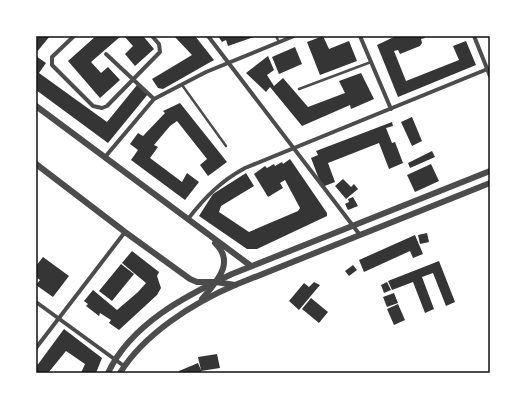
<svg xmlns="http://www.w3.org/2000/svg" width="526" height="409" viewBox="0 0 526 409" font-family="'Open Sans',sans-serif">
<rect width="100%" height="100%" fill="#fff"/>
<g fill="#353535">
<polygon points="36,36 50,36 36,53"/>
<polygon points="96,36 121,36 91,62 101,73 108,67 120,80 100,98 68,61"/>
<polygon points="124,36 143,36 154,49 135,66 125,54 133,46"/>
<polygon points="174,36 195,36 214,60 163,89 158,88 152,79 192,55"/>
<polygon points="218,36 257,36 228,46 226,40 222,42"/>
<polygon points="323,36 329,49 349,41 357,61 320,75 307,42"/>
<polygon points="396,36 424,36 425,38 421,39 422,43 420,46 400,54 398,50 394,51 406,81 459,60 453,46 466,41 476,65 398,97 377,45"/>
<polygon points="295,47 302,64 279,74 272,57"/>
<polygon points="36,56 46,63 39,73 107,122 137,85 148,94 108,143 36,90"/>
<polygon points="268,56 274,70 267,75 274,86 283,78 308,107 345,93 339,81 361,73 374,99 351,109 350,105 302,126 270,87 266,92 246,73"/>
<polygon points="180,103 227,162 208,176 200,165 207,159 177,121 170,126 154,145 158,147 150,158 182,182 187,173 199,182 185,200 131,160 138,150 130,144 138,133 143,136 165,113 163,111"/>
<polygon points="412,117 422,141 412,146 401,122"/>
<polygon points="392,122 393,126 386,128 392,143 395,142 403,163 389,169 379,143 328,163 335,182 322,187 311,158 318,155 316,151"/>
<polygon points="432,151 435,157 410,168 408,163"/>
<polygon points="290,159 327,213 327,216 257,249 247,249 199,216 213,194 246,173 254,186 221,206 219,212 249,232 298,211 300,208 285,180 280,183 283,188 268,197 254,174 265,166 267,168 274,164 275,166 282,162 283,164"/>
<polygon points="431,164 439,181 415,192 407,175"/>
<polygon points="343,179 351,187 354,184 358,189 346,199 335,186"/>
<polygon points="353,197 358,206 348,210 345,204 349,202 348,199"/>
<polygon points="427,233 429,242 420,244 418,235"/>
<polygon points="415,235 423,254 413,258 410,251 364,272 359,260"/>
<polygon points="132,251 159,272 157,276 161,288 157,295 119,330 109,323 111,320 100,313 99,316 86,306 88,304 84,301 93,290 117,310 138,292 146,283 122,263"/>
<polygon points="43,257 69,276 53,297 36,285 40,280 36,277 36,266"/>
<polygon points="439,261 455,302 446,306 433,273 422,277 434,309 425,313 413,282 392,290 388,281"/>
<polygon points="121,264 134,274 112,301 99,291"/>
<polygon points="353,265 357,270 349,276 345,271"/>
<polygon points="314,282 320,285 299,310 289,301 304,283 309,287"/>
<polygon points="387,282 391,290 384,293 381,285"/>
<polygon points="394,293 398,303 387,307 383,297"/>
<polygon points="311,298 328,312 319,323 302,309"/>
<polygon points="398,304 405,320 394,325 387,309"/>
<polygon points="64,329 102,358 96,373 81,373 85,364 66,351 48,373 36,373 36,367"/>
<polygon points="217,354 220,368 201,371 202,373 179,373 179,371 198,363 201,370 198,357"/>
</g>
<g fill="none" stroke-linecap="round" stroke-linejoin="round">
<g stroke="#4c4c4c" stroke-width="2.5">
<polyline points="276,36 279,42"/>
<polyline points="182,85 226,146"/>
<polyline points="299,89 371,62"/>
</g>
<g stroke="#4c4c4c" stroke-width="4">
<polyline points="74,36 52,57 52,65 93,106 102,108 107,106 160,52 159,44 152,36"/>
<polyline points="208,36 360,235"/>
<polyline points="360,36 391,109"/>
<polyline points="474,36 490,76"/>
<polyline points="106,54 154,99"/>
<polyline points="105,157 154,99 206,72 294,36"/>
<path d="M188 219C205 197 221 181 245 168L490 68"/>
<polyline points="36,302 124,366"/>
<polyline points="36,348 125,232"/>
</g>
<g stroke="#4c4c4c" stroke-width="6">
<polyline points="36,106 251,266"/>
<polyline points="36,164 125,232 190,279 197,282 216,282 235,285"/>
<path d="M202 299C216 282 236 263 215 243"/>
<path d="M108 373C131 324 185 296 232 274L490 171"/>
<path d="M120 373C144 334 193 303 235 285L490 183"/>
</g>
</g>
<rect width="526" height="409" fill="none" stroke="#ffffff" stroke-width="74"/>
<rect x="37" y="37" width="452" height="335" fill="none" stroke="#111" stroke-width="1.5"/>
</svg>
